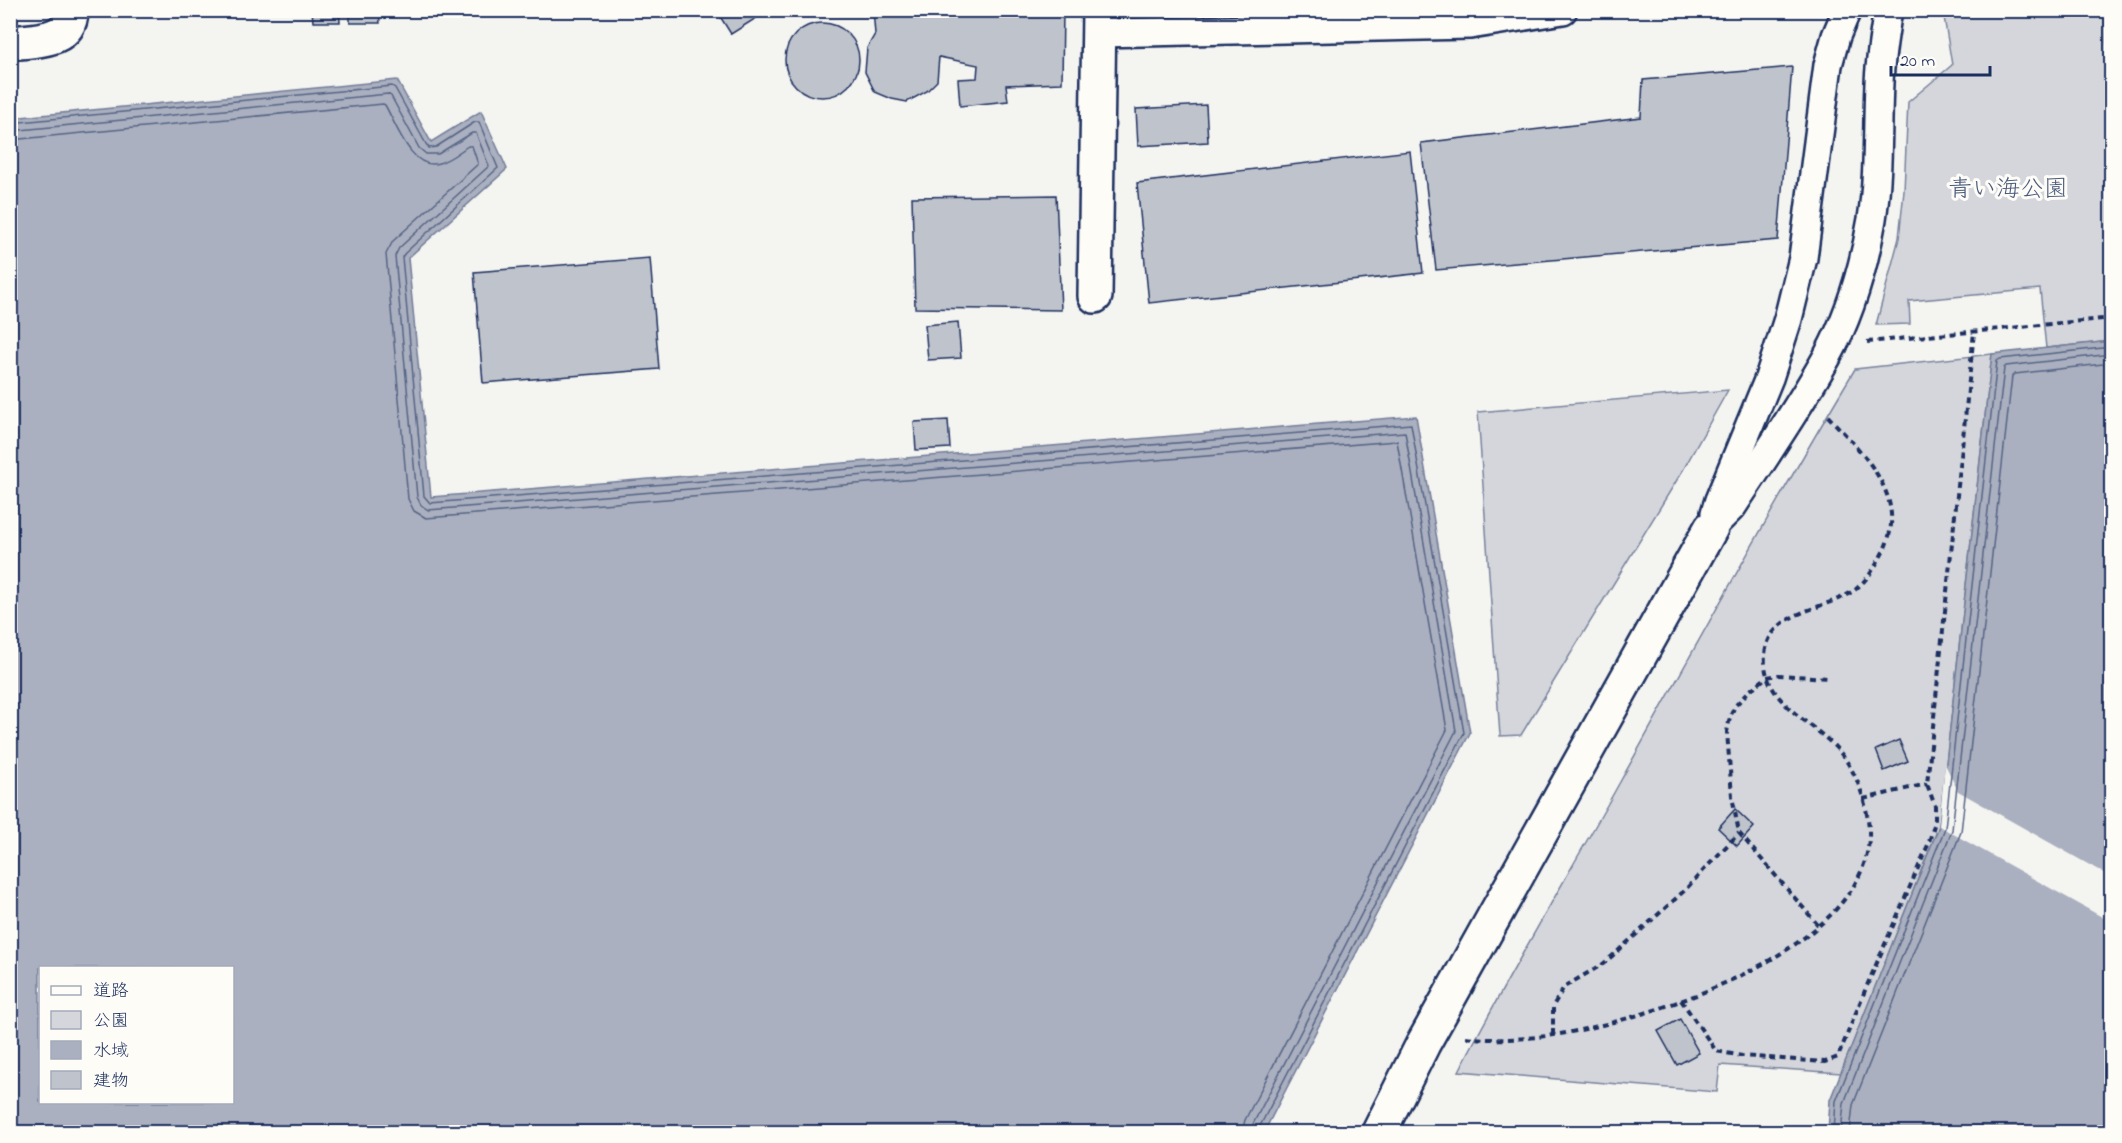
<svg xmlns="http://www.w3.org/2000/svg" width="2122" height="1143" viewBox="0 0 2122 1143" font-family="'Indie Flower','Klee One',sans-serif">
<rect width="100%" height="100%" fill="#f4f4f1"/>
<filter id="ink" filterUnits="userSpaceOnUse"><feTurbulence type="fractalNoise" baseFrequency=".0167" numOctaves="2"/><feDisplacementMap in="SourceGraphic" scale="12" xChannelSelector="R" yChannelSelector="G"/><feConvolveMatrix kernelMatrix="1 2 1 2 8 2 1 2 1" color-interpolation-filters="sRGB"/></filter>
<g filter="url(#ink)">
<g fill="#d4d6db" stroke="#78829c" stroke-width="1.5">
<polygon points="1943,11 2108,11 2107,43 2112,51 2111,341 2046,348 2040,289 1909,301 1910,324 1876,325 1899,238 1904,191 1908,102 1952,65"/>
<path d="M1992 354 1939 826 1841 1073 1720 1065 1717 1092 1459 1071C1509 973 1566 879 1620 782 1697 644 1773 505 1855 369Z"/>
<polygon points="1728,390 1683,470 1521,735 1500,736 1478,412"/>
</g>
<g fill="#aab0bf" stroke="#717c98" stroke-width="1.5" fill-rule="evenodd">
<path d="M397 80 431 142 481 111 507 169 408 258 431 497 1416 416 1470 733 1264 1132H11V118ZM40 968H232V1102H40Z"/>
<polygon points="2111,341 2111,1132 1828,1132 1830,1100 1939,826 1992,354"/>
</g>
<polygon fill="#f4f4f1" points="1945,764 1958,791 2111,877 2111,922 1939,826"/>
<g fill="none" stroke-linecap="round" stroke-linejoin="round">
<g stroke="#546385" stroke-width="1.5">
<polyline points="10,123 392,86 395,88 426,144 429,148 436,147 475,122 479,122 498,168 405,253 402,257 424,496 430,503 1411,424 1464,733 1259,1128 1259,1132"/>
<polyline points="10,131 388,94 391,96 419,148 426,154 438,154 472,133 476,133 489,166 399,248 395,256 417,497 421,505 428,510 1405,432 1456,731 1253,1124 1251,1132"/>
<path d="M10 140 383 104 385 105C396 124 412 172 439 163 450 160 459 152 468 146H472L478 164 393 241 386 254 408 499 414 511 426 518 1397 441 1447 730 1245 1120 1242 1132"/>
<polyline points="1834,1132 1836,1101 1945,828 1997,361 2000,359 2112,347"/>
<polyline points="1841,1132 1844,1103 1952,830 2004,368 2006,366 2112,354"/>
<polyline points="1850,1132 1853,1105 1961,832 2012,376 2015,374 2112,363"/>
</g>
</g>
<g fill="#bfc3cc" stroke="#1b2f5e" stroke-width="1.5">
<polygon points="312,10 339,10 340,22 313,22"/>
<polygon points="350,10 379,10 380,23 350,23"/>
<polygon points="716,10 758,10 761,15 731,34"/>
<polygon points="804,10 843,10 828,15 812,14"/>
<polygon points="873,10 901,10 901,14 920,10 1063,10 1062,83 1006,85 1008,101 960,106 958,79 977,78 978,65 939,57 937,81 927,91 907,102 892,99 875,92 865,72 867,48 875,34"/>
<circle cx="822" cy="60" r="37"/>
<polygon points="1792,67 1778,240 1436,270 1421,143 1641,117 1643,80"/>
<polygon points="1206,105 1208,142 1138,146 1136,109"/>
<polygon points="1410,151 1423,273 1149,303 1137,183"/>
<polygon points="1056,195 1061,310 915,308 912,197"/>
<polygon points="650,258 659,369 483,383 474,272"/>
<polygon points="958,322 961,358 928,360 925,325"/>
<polygon points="948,420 950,448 916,450 914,422"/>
<polygon points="1899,740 1908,761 1884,771 1876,750"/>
<polygon points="1735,809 1754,827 1737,846 1718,828"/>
<polygon points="1680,1019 1699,1053 1677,1065 1658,1031"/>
</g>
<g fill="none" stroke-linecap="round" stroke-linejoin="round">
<defs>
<g id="street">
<polyline points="1099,33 1470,25 1563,10"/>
<polyline points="1715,513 1719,500 1769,378 1788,319 1803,258 1828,65 1836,36 1847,10"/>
<path d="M1711 528 1732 507C1764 458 1798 409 1827 357 1850 315 1864 266 1872 219 1879 174 1877 128 1879 83 1880 58 1884 34 1888 10"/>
</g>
<g id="secondary">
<path d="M10 43C33 40 72 43 71 10"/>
<polyline points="1095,296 1099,10"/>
<polyline points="1379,1132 1423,1044 1711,528"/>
</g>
</defs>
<use href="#street" stroke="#1b2f5e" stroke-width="32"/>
<use href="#secondary" stroke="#1b2f5e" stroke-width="38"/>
<g stroke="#1b2f5e" stroke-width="4" stroke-dasharray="6 4.5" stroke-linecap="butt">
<polyline points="1867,342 2112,318"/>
<polyline points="1863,799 1927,784"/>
<polyline points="1818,925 1739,833 1732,796 1727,732 1730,717 1735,706 1749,691 1767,677 1778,675 1829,678"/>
<polyline points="1681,1000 1716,1051 1742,1056 1825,1062 1838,1057 1866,988 1928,845 1935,822 1935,806 1927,784 1974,332"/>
<polyline points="1553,1035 1553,1006 1564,987 1603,964 1618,951 1684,891 1739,833"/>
<path d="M1466 1037C1495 1041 1525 1039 1554 1035 1649 1020 1894 944 1867 814 1863 792 1853 766 1837 749 1811 720 1761 701 1765 655 1769 609 1827 611 1856 589 1868 579 1876 566 1883 552 1911 496 1861 452 1827 415"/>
</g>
<use href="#street" stroke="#fdfcf7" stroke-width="27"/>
<use href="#secondary" stroke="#fdfcf7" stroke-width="33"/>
</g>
</g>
<g text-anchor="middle" stroke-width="6" stroke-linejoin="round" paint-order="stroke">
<g font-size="24" fill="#49597d" stroke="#fdfcf7">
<text x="2008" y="196">青い海公園</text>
</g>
</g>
<rect width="2122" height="1143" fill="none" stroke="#fdfcf7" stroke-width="36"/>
<rect x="18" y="18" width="2086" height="1107" fill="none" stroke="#1b2f5e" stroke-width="2" filter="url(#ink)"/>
<rect x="39" y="966" width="195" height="138" fill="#fdfcf7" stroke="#a3aaba" stroke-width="1.5"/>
<rect x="51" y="986" width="30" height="9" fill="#fdfcf7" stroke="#a3aaba" stroke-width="1.5"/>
<text x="93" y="996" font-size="18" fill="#1b2f5e">道路</text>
<rect x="51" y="1011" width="30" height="18" fill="#d4d6db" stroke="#a3aaba" stroke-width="1.5"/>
<text x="93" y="1026" font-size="18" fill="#1b2f5e">公園</text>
<rect x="51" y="1041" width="30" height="18" fill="#aab0bf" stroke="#a3aaba" stroke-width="1.5"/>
<text x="93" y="1056" font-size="18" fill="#1b2f5e">水域</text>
<rect x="51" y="1071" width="30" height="18" fill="#bfc3cc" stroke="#a3aaba" stroke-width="1.5"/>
<text x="93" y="1086" font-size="18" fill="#1b2f5e">建物</text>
<path d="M1891 66v9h99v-9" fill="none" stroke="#1b2f5e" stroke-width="3"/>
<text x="1900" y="66" font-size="18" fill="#1b2f5e" stroke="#fdfcf7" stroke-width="4.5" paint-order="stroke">20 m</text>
</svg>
